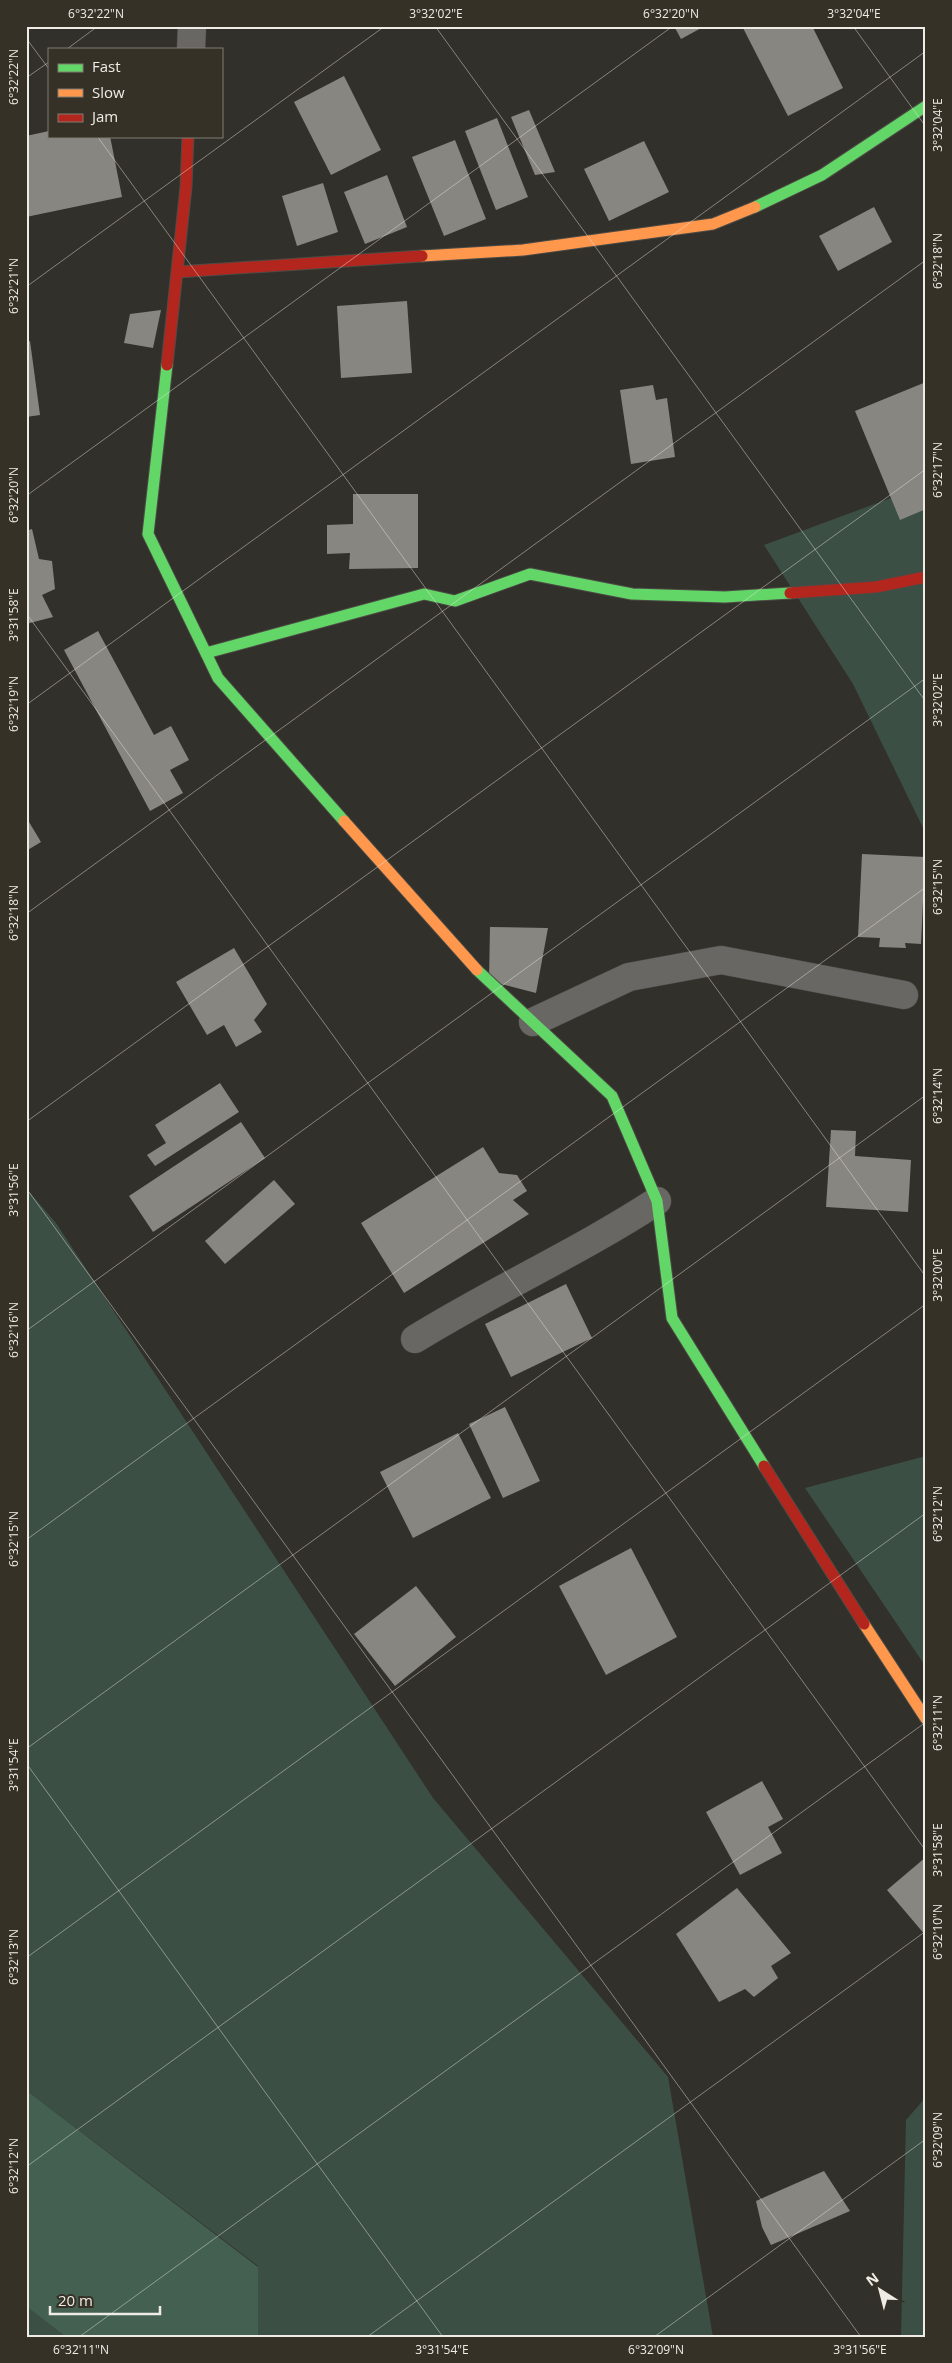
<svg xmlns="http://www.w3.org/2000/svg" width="952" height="2363" viewBox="0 0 952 2363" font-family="'Open Sans',sans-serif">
<rect width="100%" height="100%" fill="#32302a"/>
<g fill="#3c4f45">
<polygon points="926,485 926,834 853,684 764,545"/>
<polygon points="26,1188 56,1223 433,1798 668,2077 713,2337 258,2337 258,2266 26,2090"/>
<polygon points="926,1456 926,1667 805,1488"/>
<polygon points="926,2097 926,2337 901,2337 906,2120"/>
<polygon points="26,2306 29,2308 66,2337 26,2337"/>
</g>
<polygon fill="#446051" points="26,2090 258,2267 258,2337 66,2337 26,2306"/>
<g fill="#888681">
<polygon points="674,26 705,26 681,39"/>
<polygon points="742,26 812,26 843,88 788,116"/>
<polygon points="344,76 381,150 331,175 294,102"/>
<polygon points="529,110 555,172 535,175 511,117"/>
<polygon points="497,118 528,197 496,210 465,131"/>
<polygon points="49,131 49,136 110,136 122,197 26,217 26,136"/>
<polygon points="455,140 486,219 444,236 412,157"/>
<polygon points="644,141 669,192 609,221 584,169"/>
<polygon points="387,175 407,227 365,244 344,192"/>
<polygon points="323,183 338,232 297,246 282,196"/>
<polygon points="874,207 892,242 838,271 819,236"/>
<polygon points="407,301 412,373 341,378 337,306"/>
<polygon points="161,310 153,348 124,343 130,314"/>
<polygon points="30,341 40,415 26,417 26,342"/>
<polygon points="926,382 926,509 900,520 855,411"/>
<polygon points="653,385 656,400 667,398 675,457 631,464 620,390"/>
<polygon points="353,494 418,494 418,568 349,569 350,553 327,554 327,525 353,524"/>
<polygon points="32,529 39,559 52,561 55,589 42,595 53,617 26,624 26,531"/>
<polygon points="98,631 154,735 171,726 189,760 170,770 183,793 150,811 64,650"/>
<polygon points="26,817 41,842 26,851"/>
<polygon points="862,854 925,857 921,944 905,943 906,948 879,947 880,938 858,937"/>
<polygon points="490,927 548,928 536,993 489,981"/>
<polygon points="234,948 267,1004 254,1020 262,1032 236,1047 224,1025 207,1035 176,982"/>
<polygon points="220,1083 239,1112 155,1166 147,1155 166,1143 155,1125"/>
<polygon points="241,1122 265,1158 153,1232 129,1196"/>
<polygon points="831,1130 856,1131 855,1156 911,1160 908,1212 826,1207"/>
<polygon points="483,1147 499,1173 517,1175 527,1191 513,1200 529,1214 404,1293 361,1223"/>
<polygon points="274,1180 295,1204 225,1264 205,1241"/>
<polygon points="566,1284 592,1338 511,1377 485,1324"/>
<polygon points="505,1407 540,1481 503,1498 469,1424"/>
<polygon points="458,1433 491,1498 413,1538 380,1472"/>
<polygon points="631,1548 677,1637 606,1675 559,1586"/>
<polygon points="416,1586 456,1637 395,1686 354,1634"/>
<polygon points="762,1781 783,1819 768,1827 782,1853 740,1875 706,1812"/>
<polygon points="926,1857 926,1936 887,1890"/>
<polygon points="737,1888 791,1953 771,1966 778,1978 754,1997 745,1989 719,2002 676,1934"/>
<polygon points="824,2171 850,2211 771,2245 762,2227 756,2201"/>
</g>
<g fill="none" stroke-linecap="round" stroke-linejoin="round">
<defs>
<g id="street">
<polyline points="191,49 192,26"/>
<polyline points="533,1022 629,977 721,960 904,995"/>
<path d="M415 1339C494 1290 579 1252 657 1201"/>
</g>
<g id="fast">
<polyline points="755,207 822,175 926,106"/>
<polyline points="167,365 148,534 218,678 344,821"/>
<polyline points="206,653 424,594 455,601 530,574 632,594 725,597 790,593"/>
<polyline points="477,970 612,1096 657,1201 672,1318 764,1466"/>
</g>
<g id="slow">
<polyline points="422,256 523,250 713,224 755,207"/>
<polyline points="344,821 477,970"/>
<polyline points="864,1624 926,1719"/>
</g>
<g id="jam">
<polyline points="177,272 422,256"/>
<polyline points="167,365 186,187 188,136"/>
<polyline points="790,593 876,587 926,577"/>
<polyline points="764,1466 864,1624"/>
</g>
</defs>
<use href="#street" stroke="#4d4b46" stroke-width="29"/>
<use href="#fast" stroke="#4d4b46" stroke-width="13"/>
<use href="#slow" stroke="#4d4b46" stroke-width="13"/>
<use href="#jam" stroke="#4d4b46" stroke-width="13"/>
<use href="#street" stroke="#696764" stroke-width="28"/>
<use href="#fast" stroke="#63d668" stroke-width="11"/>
<use href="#slow" stroke="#ff974d" stroke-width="11"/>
<use href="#jam" stroke="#b3261e" stroke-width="11"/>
</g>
<path fill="none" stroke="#efece6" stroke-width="1" stroke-opacity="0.45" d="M435 26 926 702M853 26 926 127M26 38 49 69M67 49 98 26M26 78 49 62M97 136 926 1277M26 287 385 26M26 496 673 26M26 613 926 1851M26 705 926 51M26 914 926 260M26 1122 926 469M26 1188 861 2337M26 1331 926 678M26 1540 926 887M26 1749 926 1095M26 1763 443 2337M26 1958 926 1304M26 2167 926 1513M79 2337 926 1722M367 2337 926 1931M654 2337 926 2139"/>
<rect width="952" height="2363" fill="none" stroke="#363127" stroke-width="55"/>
<rect x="48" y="48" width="175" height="90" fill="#363127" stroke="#807c73"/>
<rect x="58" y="64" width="25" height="8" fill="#63d668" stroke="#807c73"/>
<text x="92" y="72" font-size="15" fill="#efece6">Fast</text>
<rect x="58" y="89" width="25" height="8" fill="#ff974d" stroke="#807c73"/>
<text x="92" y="98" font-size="15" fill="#efece6">Slow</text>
<rect x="58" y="114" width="25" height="8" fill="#b3261e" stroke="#807c73"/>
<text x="92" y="122" font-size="15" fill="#efece6">Jam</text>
<g transform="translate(880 2290) rotate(324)" stroke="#363127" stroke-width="4" paint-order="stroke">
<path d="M0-4L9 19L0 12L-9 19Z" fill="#efece6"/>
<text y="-8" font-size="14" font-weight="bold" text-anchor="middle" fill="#efece6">N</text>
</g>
<path d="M50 2306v8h110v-8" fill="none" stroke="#efece6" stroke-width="2.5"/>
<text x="58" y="2306" font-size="15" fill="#efece6" stroke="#363127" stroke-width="4" paint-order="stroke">20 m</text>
<rect x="28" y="28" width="896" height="2308" fill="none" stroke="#efece6" stroke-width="2"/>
<g font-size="12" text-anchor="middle" fill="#efece6">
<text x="96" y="18">6°32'22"N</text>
<text x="436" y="18">3°32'02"E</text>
<text x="671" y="18">6°32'20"N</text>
<text x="854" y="18">3°32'04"E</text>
<text transform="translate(14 77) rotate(-90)" y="4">6°32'22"N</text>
<text transform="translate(938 125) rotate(-90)" y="4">3°32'04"E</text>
<text transform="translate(938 261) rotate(-90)" y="4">6°32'18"N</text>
<text transform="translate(14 286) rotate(-90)" y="4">6°32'21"N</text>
<text transform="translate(938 470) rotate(-90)" y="4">6°32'17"N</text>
<text transform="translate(14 495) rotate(-90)" y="4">6°32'20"N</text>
<text transform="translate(14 615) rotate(-90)" y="4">3°31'58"E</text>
<text transform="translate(938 700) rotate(-90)" y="4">3°32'02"E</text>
<text transform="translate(14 704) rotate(-90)" y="4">6°32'19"N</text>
<text transform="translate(938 887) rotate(-90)" y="4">6°32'15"N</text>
<text transform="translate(14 913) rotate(-90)" y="4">6°32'18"N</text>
<text transform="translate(938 1096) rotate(-90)" y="4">6°32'14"N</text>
<text transform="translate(14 1190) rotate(-90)" y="4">3°31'56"E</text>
<text transform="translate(938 1275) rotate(-90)" y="4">3°32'00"E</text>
<text transform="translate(14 1330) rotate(-90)" y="4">6°32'16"N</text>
<text transform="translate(938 1514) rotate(-90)" y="4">6°32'12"N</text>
<text transform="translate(14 1539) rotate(-90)" y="4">6°32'15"N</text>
<text transform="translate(938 1723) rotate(-90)" y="4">6°32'11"N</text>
<text transform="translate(14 1765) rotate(-90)" y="4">3°31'54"E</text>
<text transform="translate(938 1850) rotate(-90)" y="4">3°31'58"E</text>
<text transform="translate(938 1932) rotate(-90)" y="4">6°32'10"N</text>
<text transform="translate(14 1957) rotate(-90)" y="4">6°32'13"N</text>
<text transform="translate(938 2140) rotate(-90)" y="4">6°32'09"N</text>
<text transform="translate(14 2166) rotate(-90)" y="4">6°32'12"N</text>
<text x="81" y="2354">6°32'11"N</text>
<text x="442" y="2354">3°31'54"E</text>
<text x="656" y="2354">6°32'09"N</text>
<text x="860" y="2354">3°31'56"E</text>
</g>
</svg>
